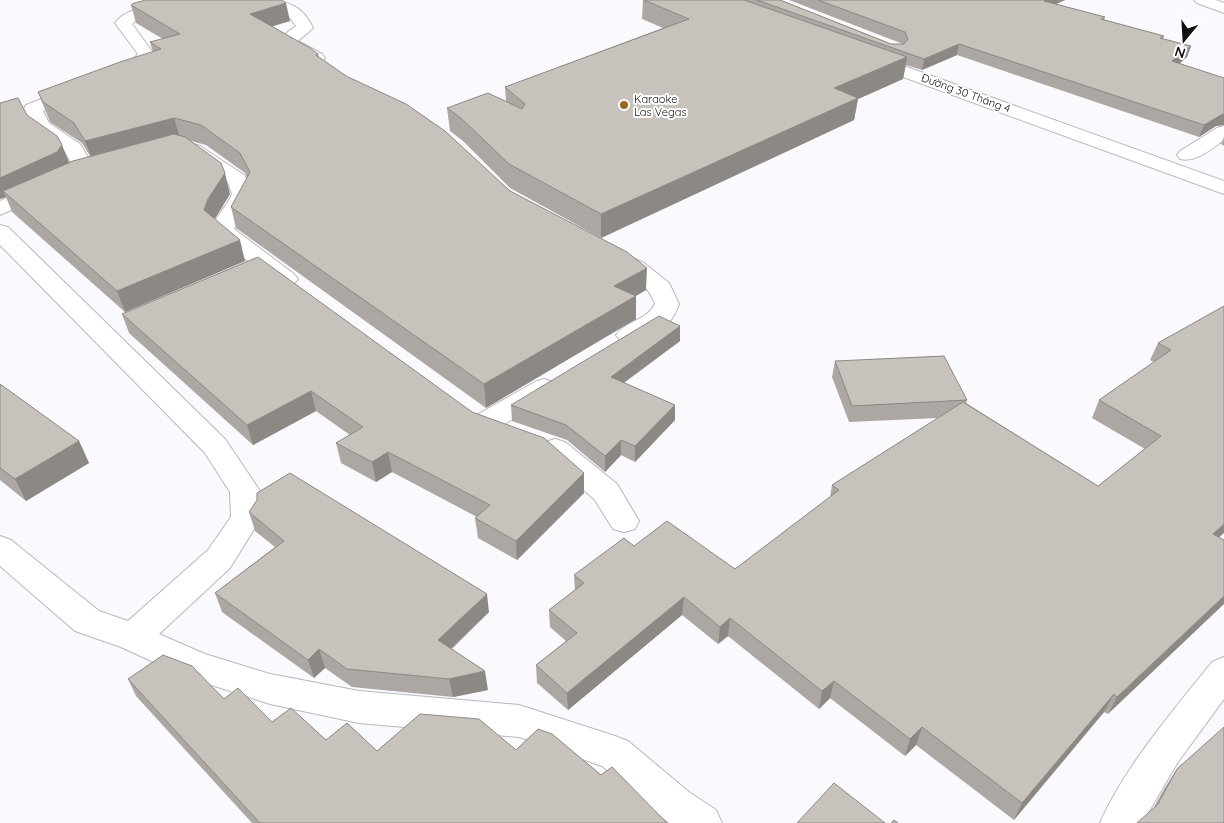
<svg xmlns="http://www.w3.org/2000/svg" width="1224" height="823" viewBox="0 0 1224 823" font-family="Quicksand,sans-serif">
<rect width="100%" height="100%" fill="#faf9fe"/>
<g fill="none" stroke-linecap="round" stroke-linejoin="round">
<defs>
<g id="minor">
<path d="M179 0H206L203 3 138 19 132 24 154 54C147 68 128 85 111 81L108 77C115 67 130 65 138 54L115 23C127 6 160 5 179 0Z"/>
<path d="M264 0C287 0 303 6 313 28L298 41 322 54 325 58 322 62H310L283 47 281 43 285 34 296 26 290 18Z"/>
<polygon points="1194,0 1216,0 1224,3 1224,13 1197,3"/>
<polygon points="78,85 84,86 87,90 84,94 43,111 49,123 80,144 91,162 80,179 0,215 0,201 65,171 71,162 65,152 34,130 24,109 26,105"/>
<path d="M1224 126V140C1211 149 1196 163 1180 159L1177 155 1180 151 1217 128Z"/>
<path d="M193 144 200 146 244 175 254 194 234 229 294 274 298 279 294 284 286 286 278 284 215 236 212 231C214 217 227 207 232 194L228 182 186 154 183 150 186 146Z"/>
<polygon points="0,225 8,227 225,439 260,491 261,518 230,568 159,634 205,654 270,674 359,691 519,705 615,736 628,741 689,792 716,810 722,823 669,823 602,766 519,737 359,723 270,704 184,676 121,647 75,631 0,566 0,536 11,540 99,611 128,621 208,550 231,517 230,492 205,453 0,245"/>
<path d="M616 250 644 263 669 283 679 304C677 309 674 317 670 321 658 332 636 344 620 340L616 335C626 321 647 320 655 304 644 273 618 276 605 257L608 252Z"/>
<polygon points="544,379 553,382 557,388 553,394 495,430 485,432 475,430 471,423 475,416 535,382"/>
<polygon points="555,439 565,442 617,484 639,521 635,529 624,532 613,529 595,500 545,456 541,449 545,442"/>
<path d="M1224 657V699L1178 762 1142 823H1100C1125 766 1173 711 1212 662Z"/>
</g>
<polygon id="major" points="868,53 1224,181 1224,194 862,62 859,58 862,54"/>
</defs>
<use href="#minor" stroke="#b9b7be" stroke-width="2"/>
<use href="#major" stroke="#b9b7be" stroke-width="2"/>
<use href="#minor" fill="#fff" fill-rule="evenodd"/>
<use href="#major" fill="#fff" fill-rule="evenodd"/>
</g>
<g fill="#aca7a3">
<polygon points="643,0 780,0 891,44 903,44 789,0 1065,0 1056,4 1105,17 1104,20 1164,36 1163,39 1191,46 1187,57 1179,64 1224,78 1224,125 1216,126 1199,137 957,55 922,70 906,65 903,79 858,99 854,120 601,238 510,188 463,141 450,131 447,108 506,102 505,87 663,28 642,19"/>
<polygon points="131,5 290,21 272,26 318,54 319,57 510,191 646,290 636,296 636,319 486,408 236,228 231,207 247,178 245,173 206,145 191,141 230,194 215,219 245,261 125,312 12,212 6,197 0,199 0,103 27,115 69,162 68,163 90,156 82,143 50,122 38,92 153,52 150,42 163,39 136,23"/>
<polygon points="1224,137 1224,146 1221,144"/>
<polygon points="1224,306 1219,537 1108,714 1104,712 1014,820 916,745 905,756 830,698 819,709 728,636 718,644 682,615 568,710 537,683 536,665 566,641 550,627 549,610 575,590 574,575 634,546 735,569 830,497 832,485 938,418 849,422 832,377 835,361 967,400 966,403 1098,486 1145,449 1092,418 1099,400 1154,362 1150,360 1158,343"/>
<polygon points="122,314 472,412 584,493 517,560 478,538 475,518 477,517 392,472 376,482 341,463 336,443 350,435 316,411 253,445 129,333"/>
<polygon points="680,326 680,341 624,383 675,405 675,420 635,462 621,455 605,472 567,440 512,421 511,405"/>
<polygon points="0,384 79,441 89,463 26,501 0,480"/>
<polygon points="249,512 489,612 452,649 488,690 453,697 352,687 325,668 314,678 222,612 215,593 275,547 255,531"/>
<polygon points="128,679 224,699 272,722 326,740 377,751 516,750 601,775 667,823 252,823 136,696"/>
<polygon points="1177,769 1224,823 1154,807 1164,789"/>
</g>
<g fill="#8c8884">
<polygon points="1046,0 1065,0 1041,11 1044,1"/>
<polygon points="286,3 290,21 254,32 250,14"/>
<polygon points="959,44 957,55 922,70 924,59"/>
<polygon points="1191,46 1187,57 1168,73 1172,61"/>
<polygon points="907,57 903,79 858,99 854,120 601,238 601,214 834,88"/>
<polygon points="1224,114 1224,125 1216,126 1199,137 1204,125 1221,115"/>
<polygon points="174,118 180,138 93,161 85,141"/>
<polygon points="62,145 69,162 64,170 3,191 6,197 0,199 0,178"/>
<polygon points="225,173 230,194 214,220 204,210 208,199"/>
<polygon points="240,240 245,261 125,312 117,291"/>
<polygon points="647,268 646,290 614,308 614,286"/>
<polygon points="636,296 636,319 486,408 484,384"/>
<polygon points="680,326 680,341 611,392 611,377"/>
<polygon points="311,391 316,411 253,445 247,425"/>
<polygon points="675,405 675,420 635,462 635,446"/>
<polygon points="621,440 621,455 605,472 605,456"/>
<polygon points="79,441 89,463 26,501 15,479"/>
<polygon points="388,452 392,472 376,482 372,462"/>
<polygon points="584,473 584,493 517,560 516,541"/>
<polygon points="1224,524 1224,533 1203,551 1213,534"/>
<polygon points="487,594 489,612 441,658 438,640"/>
<polygon points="1224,596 1224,604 1108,714 1117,697"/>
<polygon points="684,597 682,615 568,710 567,693"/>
<polygon points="730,618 728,636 718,644 720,627"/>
<polygon points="319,649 325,668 314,678 308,660"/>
<polygon points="485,671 488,690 453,697 449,679"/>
<polygon points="834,681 830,698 819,709 822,691"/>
<polygon points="1114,694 1104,712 1014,820 1022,803"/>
<polygon points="922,727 916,745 905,756 910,739"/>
</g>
<g fill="#c8c2bd" stroke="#8c8884">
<polygon points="146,0 282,0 286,3 250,14 310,48 318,54 316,55 346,76 406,104 445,131 510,191 627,252 647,268 614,286 636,296 484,384 231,207 250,172 240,153 201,125 174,118 85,141 74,123 43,102 38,92 120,62 161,49 150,42 180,34 131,5 134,3"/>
<polygon points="644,0 744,0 907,57 834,88 858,98 601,214 509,164 461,118 447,108 488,93 522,109 525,104 505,87 689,19"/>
<polygon points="757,0 780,0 891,44 904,44 908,39 905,32 818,0 1046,0 1044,1 1105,17 1101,19 1164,36 1160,38 1191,46 1172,61 1224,78 1224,114 1221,115 1204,125 959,44 924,59"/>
<polygon points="18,98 27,115 57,136 62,145 57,152 0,178 0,103"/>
<polygon points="174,134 185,137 221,163 225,173 208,199 204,210 240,240 117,291 3,191 73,161"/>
<polygon points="258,257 472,412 544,438 584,473 516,541 475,518 490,505 388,452 372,462 336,443 363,427 311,391 247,425 122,314"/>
<polygon points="1224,306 1224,524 1213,534 1224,540 1224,596 1117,697 1114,694 1022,803 922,727 910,739 834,681 822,691 730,618 720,627 684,597 567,693 536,665 577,633 549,610 584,583 574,575 624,538 634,546 667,521 735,569 839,490 832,485 963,402 1098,486 1161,436 1099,400 1171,350 1158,343"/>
<polygon points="659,316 680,326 611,377 675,405 635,446 621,440 605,456 566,425 511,405"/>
<polygon points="944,356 967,400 852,406 835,361"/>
<polygon points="0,384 79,441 15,479 0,468"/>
<polygon points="290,473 487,594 438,640 485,671 449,679 347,669 319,649 308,660 215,593 284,541 249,512 257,500 257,493"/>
<polygon points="163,655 192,666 224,699 238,688 272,722 291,708 326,740 347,723 377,751 420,714 479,719 516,750 538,729 552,734 601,775 612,767 667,823 260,823 128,679"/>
<polygon points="1224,727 1224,823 1137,823 1158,804 1177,769"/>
<polygon points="834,783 885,823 797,823"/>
<polygon points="894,820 898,823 891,823"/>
</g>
<circle fill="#9b661e" stroke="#fff" stroke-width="2" cx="624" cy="105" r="5"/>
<g text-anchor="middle" stroke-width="4" stroke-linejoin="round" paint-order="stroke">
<g font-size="11" fill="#0f0e10" stroke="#fff">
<text transform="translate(966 93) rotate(20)" y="4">Đường 30 Tháng 4</text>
</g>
<g font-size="11" fill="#0f0e10" stroke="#fff" text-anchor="start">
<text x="634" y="103">Karaoke<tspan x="634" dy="13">Las Vegas</tspan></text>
</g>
</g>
<g transform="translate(1184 40) rotate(198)" stroke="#ffffff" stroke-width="4" paint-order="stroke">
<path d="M0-4L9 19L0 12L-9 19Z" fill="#0f0e10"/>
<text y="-8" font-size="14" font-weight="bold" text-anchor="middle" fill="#0f0e10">N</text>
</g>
</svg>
